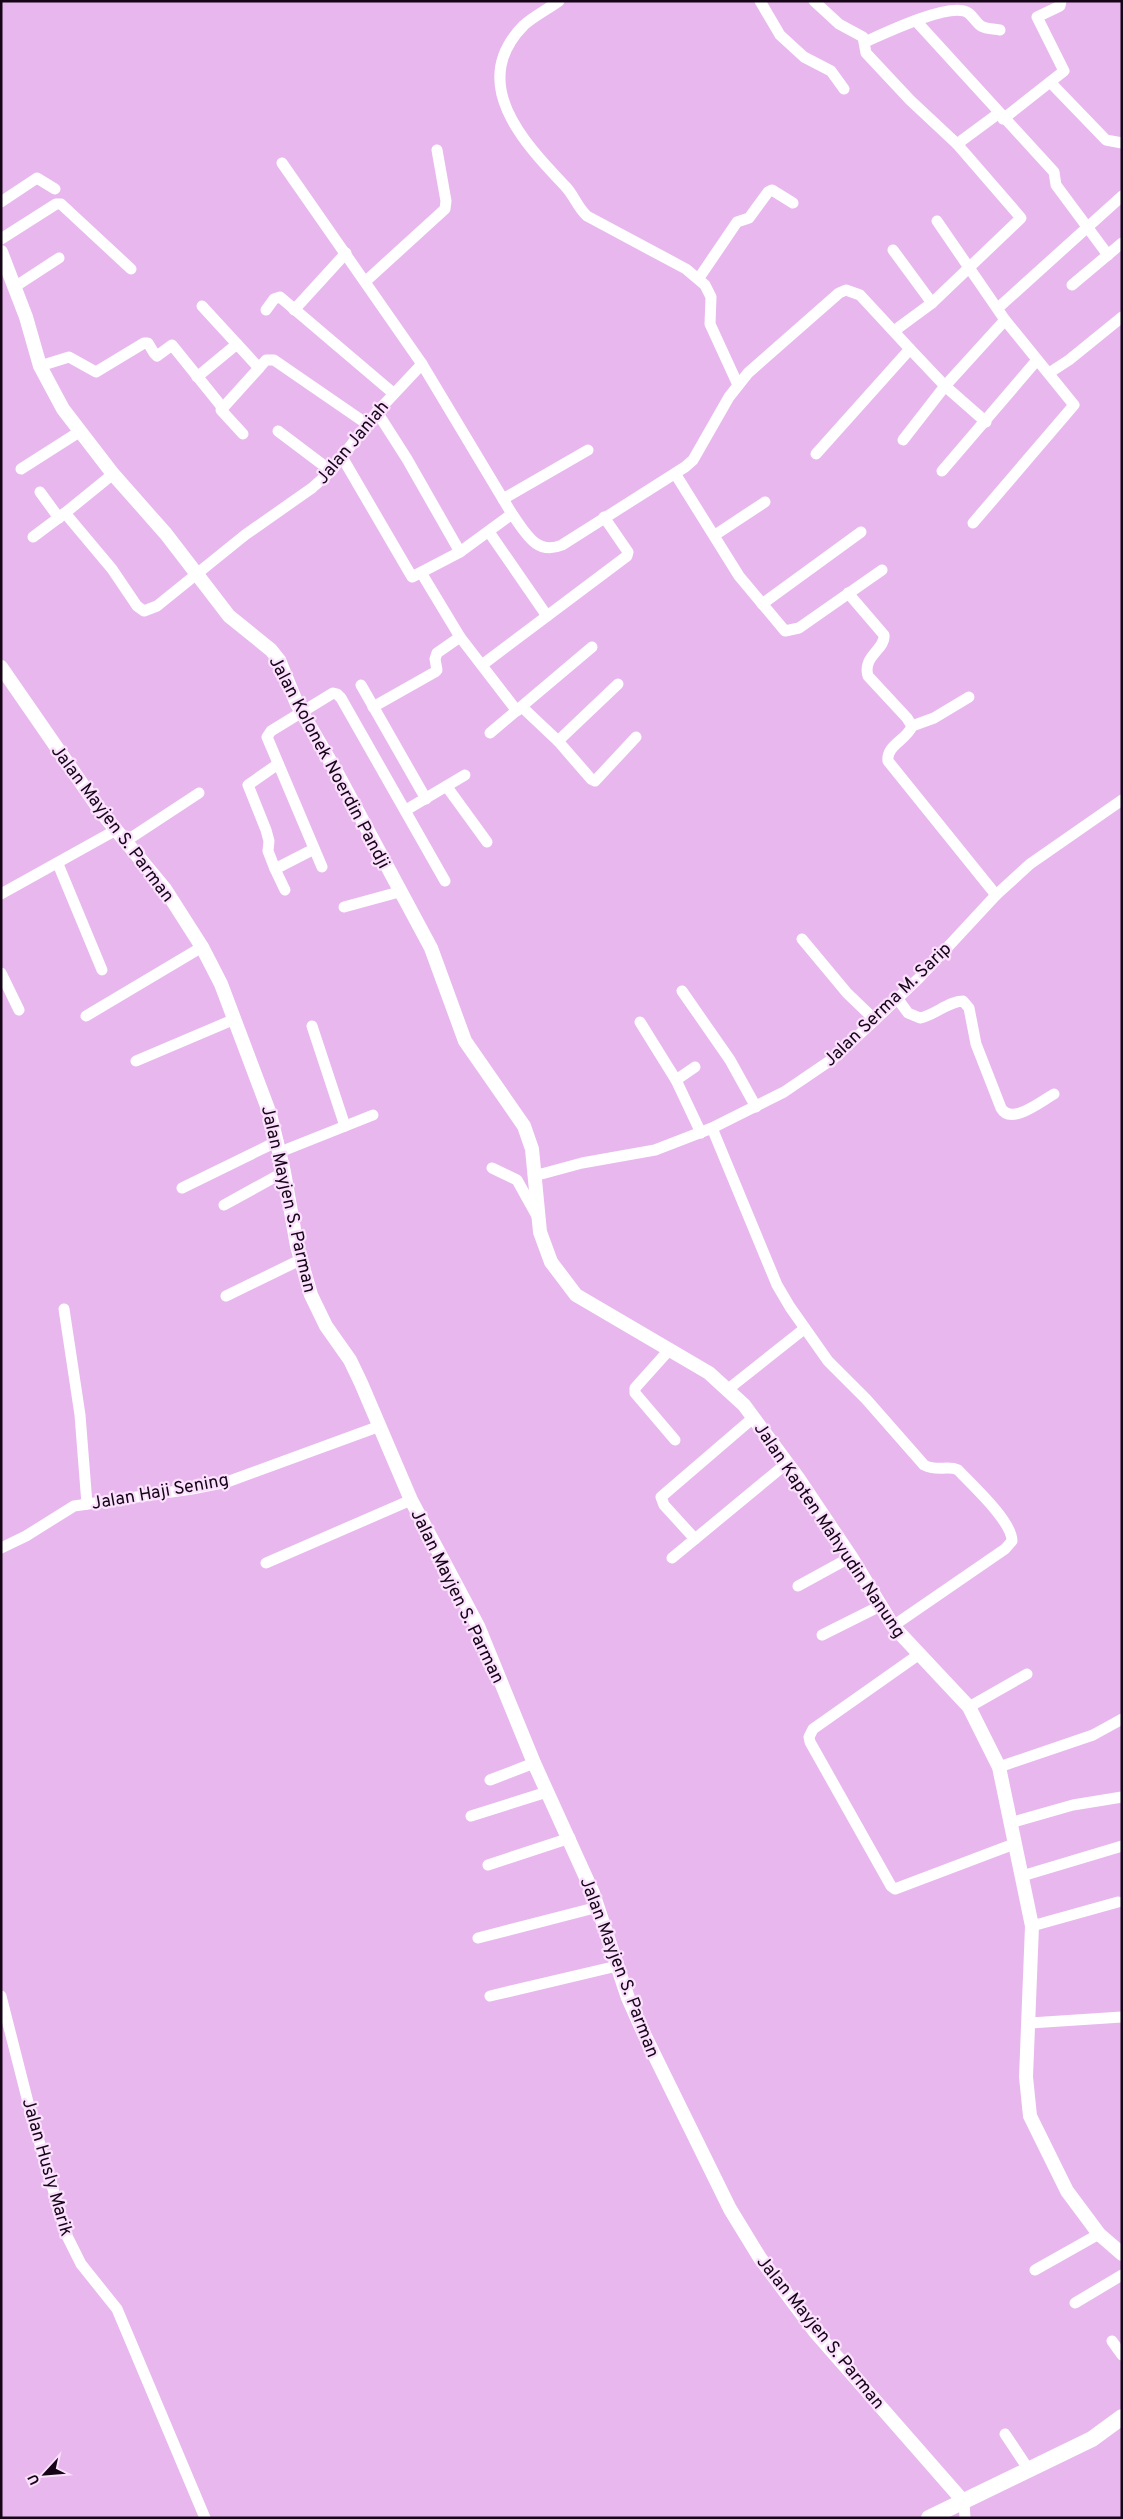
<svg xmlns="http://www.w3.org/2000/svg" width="1123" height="2519" viewBox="0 0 1123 2519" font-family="Overpass,sans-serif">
<rect width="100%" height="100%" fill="#e8b7ed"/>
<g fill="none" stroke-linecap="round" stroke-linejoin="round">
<g stroke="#fff" stroke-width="11">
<path d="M559 1C548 9 534 16 524 25 467 82 523 142 565 186 574 195 577 207 587 216L686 269 705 285 711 297 710 324 738 385"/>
<polyline points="760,1 780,35 804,57 831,71 844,89"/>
<polyline points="814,1 839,24 863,37 866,53 910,100 957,144 1021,218 932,303 894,331"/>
<polyline points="916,21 1054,172 1056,185 1108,255"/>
<path d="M865 42C885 33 943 5 964 11 971 12 975 22 981 26 986 29 994 29 1000 30"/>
<polyline points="1050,82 1106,140 1122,143"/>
<polyline points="1003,119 1064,71 1037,17 1060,6 1061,1"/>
<polyline points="957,144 999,113"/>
<polyline points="1,202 37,178 55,189"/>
<polyline points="937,221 1005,320 1074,405 973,523"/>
<polyline points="1,239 56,204 61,204 131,269"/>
<polyline points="893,250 932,303"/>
<polyline points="699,278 737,222 749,218 768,192 772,190 793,203"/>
<polyline points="366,281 445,209 446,201 437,150"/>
<polyline points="1072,285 1122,243"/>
<polyline points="16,286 59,258"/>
<polyline points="202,306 259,368 266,360 274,360 367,424"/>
<polyline points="998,308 1122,196"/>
<polyline points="266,310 274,299 280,297 393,393"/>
<polyline points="294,310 346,253"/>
<path d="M422 364 512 514C525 532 536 556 562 545L685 467 693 460 729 397 748 373 839 293 846 290 860 295 910 349"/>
<polyline points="40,366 69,357 96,372 144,343 148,343 154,353 157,356 172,345 222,407"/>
<polyline points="1049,373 1069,360 1122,317"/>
<polyline points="197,377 237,344"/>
<polyline points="377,412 407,459 460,552"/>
<polyline points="278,431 331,471"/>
<polyline points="243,434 221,410 259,368"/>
<polyline points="903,440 945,386 1005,320"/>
<polyline points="816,454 910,349 945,386 986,422"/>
<polyline points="342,457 412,577 460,552 512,514"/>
<polyline points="21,469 79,432"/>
<polyline points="942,471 1037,360"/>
<polyline points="113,474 65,513 112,569 137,606 144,611 157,606 245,535 312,488 331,471 377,412 422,364 282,163"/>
<polyline points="676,475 739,576 785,631 799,628 882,570"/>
<polyline points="40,492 59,518"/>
<polyline points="503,499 588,450"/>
<polyline points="489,532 547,616"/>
<polyline points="715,535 765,502"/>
<polyline points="33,537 65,513"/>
<polyline points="422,574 460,637 517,711"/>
<path d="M848 593 884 635C886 649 862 656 868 676L907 718 912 726C907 740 886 745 888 761L996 895"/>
<polyline points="762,604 861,532"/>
<polyline points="482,665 627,556 628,552 604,517"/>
<polyline points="361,685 426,799"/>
<polyline points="373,707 435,672 437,670 435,659 437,653 460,637"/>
<polyline points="522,707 558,741 591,779 595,781 636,737"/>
<polyline points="912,726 934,718 969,697"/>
<polyline points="490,733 592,647"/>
<polyline points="558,741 618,684"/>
<polyline points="447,787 487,842"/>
<polyline points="406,810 465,775"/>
<polyline points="126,841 199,793"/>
<polyline points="58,864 102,970"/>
<polyline points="322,867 267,737 271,731 333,693 337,694 341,698 445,881"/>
<polyline points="275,869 268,851 269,841 266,830 248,785 278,764"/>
<polyline points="285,890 275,869 314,849"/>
<polyline points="1,894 116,830"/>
<polyline points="344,907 399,892"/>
<polyline points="802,939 847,993 875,1020"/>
<polyline points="1,973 19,1010"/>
<polyline points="682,991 730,1060 756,1107"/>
<path d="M897 998 908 1013 920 1018C935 1015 949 1001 963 1001L969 1008 976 1044 1001 1108C1011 1126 1041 1101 1054 1094"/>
<polyline points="86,1016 202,947"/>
<polyline points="640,1022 676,1080 701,1133"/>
<polyline points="312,1026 345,1126"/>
<polyline points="136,1061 235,1019"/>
<polyline points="676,1080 695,1067"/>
<path d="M712 1128 777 1285 790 1307 828 1361 866 1399 924 1465C937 1472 948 1465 958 1470 972 1485 1012 1521 1012 1541L1005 1549 893 1626"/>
<polyline points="280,1152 373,1115"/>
<polyline points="492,1168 517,1180 537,1216"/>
<polyline points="534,1176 582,1163 655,1150 712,1128 784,1092 834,1058 875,1020 919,978 996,895 1030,864 1122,800"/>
<polyline points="182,1188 278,1141"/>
<polyline points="224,1205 284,1172"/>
<polyline points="226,1296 300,1260"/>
<polyline points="64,1309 80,1415 87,1504"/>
<polyline points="670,1349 635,1388 635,1393 675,1440"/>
<polyline points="727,1390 804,1329"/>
<polyline points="753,1418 661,1497 664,1505 695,1539 787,1463"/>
<polyline points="1,1548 26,1536 74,1506 192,1489 227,1482 380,1426"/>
<polyline points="672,1558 695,1539"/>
<polyline points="266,1563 411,1500"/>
<polyline points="798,1586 851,1557"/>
<polyline points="822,1635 880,1606"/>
<polyline points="918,1655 813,1729 809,1737 810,1742 891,1886 895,1889 1014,1844"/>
<polyline points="969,1707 1027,1674"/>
<polyline points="999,1767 1093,1735 1122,1719"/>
<polyline points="490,1780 534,1763"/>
<polyline points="471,1816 547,1792"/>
<polyline points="1010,1823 1073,1805 1122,1797"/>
<polyline points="488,1865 570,1838"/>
<polyline points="1022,1876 1122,1846"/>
<polyline points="1032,1926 1118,1902"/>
<polyline points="478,1938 598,1907"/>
<polyline points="1,1996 30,2110 66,2234 81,2264 117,2309 205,2518"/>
<polyline points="490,1996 617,1966"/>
<polyline points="1030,2023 1122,2017"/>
<polyline points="1035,2270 1099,2234"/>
<polyline points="1075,2303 1122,2275"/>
<polyline points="1112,2341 1122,2355"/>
<polyline points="1005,2434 1029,2470"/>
<polyline points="964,2502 965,2518"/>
</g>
<g stroke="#fff" stroke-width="14">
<polyline points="1,252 26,317 40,366 63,409 113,474 166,534 229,616 271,650 279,660 297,704 337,773 431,948 465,1041 524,1126 532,1149 540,1232 551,1262 576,1295 709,1373 744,1405 798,1478 851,1557 893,1626 969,1707 999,1767 1032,1926 1026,2077 1030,2116 1067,2191 1099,2234 1122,2254"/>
<polyline points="1,667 102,813 165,889 202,947 221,984 270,1114 284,1172 297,1246 311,1295 326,1326 350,1360 361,1383 411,1500 478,1626 534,1763 593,1893 628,1998 645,2036 730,2209 760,2258 816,2333 964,2502"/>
</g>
<polyline stroke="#fff" stroke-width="16" points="929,2518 1092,2439 1122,2417"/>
</g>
<g text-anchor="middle" stroke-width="4.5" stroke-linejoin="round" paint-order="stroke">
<g font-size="18" fill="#150517" stroke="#fbe1fd">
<text transform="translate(352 442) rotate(-50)" y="6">Jalan Janiah</text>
<text transform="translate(330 762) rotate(62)" y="6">Jalan Kolonek Noerdin Pandji</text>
<text transform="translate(113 823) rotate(53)" y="6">Jalan Mayjen S. Parman</text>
<text transform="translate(887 1004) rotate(-44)" y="6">Jalan Serma M. Sarip</text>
<text transform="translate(289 1199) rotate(77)" y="6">Jalan Mayjen S. Parman</text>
<text transform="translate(160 1491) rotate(-10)" y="6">Jalan Haji Sening</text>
<text transform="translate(830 1530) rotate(56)" y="6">Jalan Kapten Mahyudin Nanung</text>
<text transform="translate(458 1596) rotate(64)" y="6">Jalan Mayjen S. Parman</text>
<text transform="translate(620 1967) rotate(69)" y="6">Jalan Mayjen S. Parman</text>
<text transform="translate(48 2167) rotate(74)" y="6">Jalan Husly Marik</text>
<text transform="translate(821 2332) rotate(51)" y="6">Jalan Mayjen S. Parman</text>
</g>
</g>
<rect width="1123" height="2519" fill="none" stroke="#150517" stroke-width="5"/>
<g transform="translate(45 2474) rotate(244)" stroke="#fbe1fd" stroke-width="4" paint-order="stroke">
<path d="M0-4L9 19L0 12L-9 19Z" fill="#150517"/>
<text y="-8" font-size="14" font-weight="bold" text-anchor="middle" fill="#150517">U</text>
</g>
</svg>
